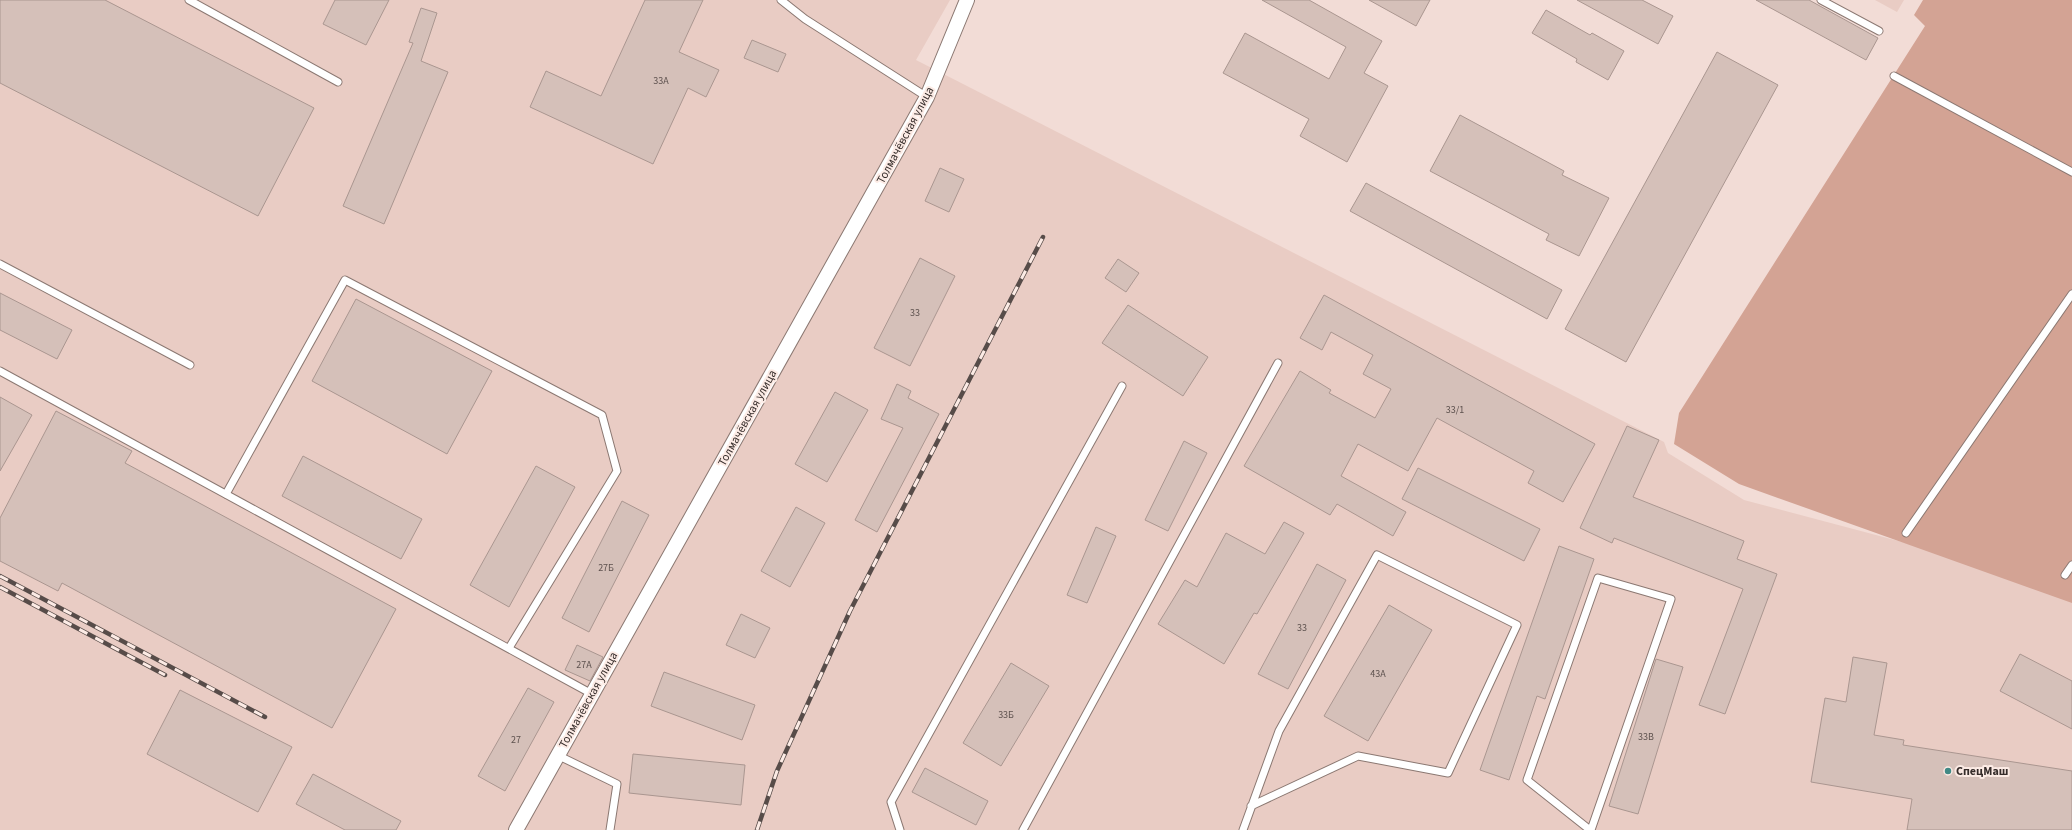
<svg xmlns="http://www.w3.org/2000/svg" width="2072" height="830" viewBox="0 0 2072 830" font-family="'Source Sans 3',sans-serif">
<rect width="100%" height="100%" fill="#f2dcd6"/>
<g fill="#e9ccc4">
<polygon points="0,0 950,0 916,60 1664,442 1668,453 1744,500 2072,587 2072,830 0,830"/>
<polygon points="1875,0 1904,0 1897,12"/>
</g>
<polygon fill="#d3a394" points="1923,0 2072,0 2072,603 1739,484 1674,444 1679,413 1925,26 1914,15"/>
<g fill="#d5c0b9" stroke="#aa9690">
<polygon points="0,0 105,0 314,108 258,216 0,83"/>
<polygon points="335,0 389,0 366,45 323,24"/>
<polygon points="645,0 703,0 679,52 719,70 706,97 688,88 653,164 530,107 546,71 601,96"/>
<polygon points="1262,0 1309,0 1382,41 1364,73 1388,86 1347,162 1300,136 1309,119 1223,73 1245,33 1329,79 1346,47"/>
<polygon points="1369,0 1430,0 1416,26"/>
<polygon points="1577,0 1642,0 1673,16 1658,44"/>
<polygon points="1756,0 1809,0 1878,38 1866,60"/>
<polygon points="421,8 437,13 421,61 448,72 384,224 343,206 413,43 409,42"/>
<polygon points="1546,10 1590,35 1592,33 1624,51 1608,80 1576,62 1577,59 1532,33"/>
<polygon points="752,40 786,54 778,72 744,58"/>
<polygon points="1717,52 1778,85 1626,362 1565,329"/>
<polygon points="1460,115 1564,171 1562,175 1609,198 1579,256 1546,240 1549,234 1430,171"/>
<polygon points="940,168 964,179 949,212 925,201"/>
<polygon points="1366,183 1562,290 1547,319 1350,211"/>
<polygon points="920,258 955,276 910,366 874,348"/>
<polygon points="1118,259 1139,273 1126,292 1105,278"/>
<polygon points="0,293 72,330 57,359 0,330"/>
<polygon points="1324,295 1595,444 1563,502 1528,483 1534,471 1437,418 1408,471 1358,444 1341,476 1406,512 1393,536 1337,504 1330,515 1244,466 1300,371 1331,390 1329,393 1375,418 1391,389 1363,374 1373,355 1331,332 1322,350 1300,338"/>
<polygon points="356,299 492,371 447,454 312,381"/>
<polygon points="1128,305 1208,357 1183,396 1102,343"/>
<polygon points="897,384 911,391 908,398 939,414 877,532 855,520 903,428 881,419"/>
<polygon points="835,392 868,410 827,482 795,464"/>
<polygon points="0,397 32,415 0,471"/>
<polygon points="56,411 132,451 125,463 396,609 332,728 62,583 58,591 0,561 0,518"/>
<polygon points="1627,426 1659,440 1633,497 1744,541 1737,559 1777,574 1725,714 1699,705 1743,589 1614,538 1612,543 1580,528"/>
<polygon points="1184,441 1207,453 1168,531 1145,520"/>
<polygon points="303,456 422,519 401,559 282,496"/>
<polygon points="536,466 575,487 509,607 470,585"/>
<polygon points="1418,468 1540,529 1524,561 1402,499"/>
<polygon points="622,501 649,515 589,632 562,618"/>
<polygon points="796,507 825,523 790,587 761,571"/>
<polygon points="1284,522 1304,533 1257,614 1254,613 1224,664 1158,624 1185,580 1197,587 1226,533 1265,554"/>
<polygon points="1096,527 1116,536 1087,603 1067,595"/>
<polygon points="1559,546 1594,559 1545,699 1537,696 1509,780 1480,770"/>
<polygon points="1317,564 1346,580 1288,689 1258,674"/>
<polygon points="1389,605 1432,630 1368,741 1324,716"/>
<polygon points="741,614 770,628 755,658 726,645"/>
<polygon points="577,645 603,657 590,681 565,670"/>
<polygon points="2020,654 2072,681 2072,729 2000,691"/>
<polygon points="1853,657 1887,663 1874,735 1904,740 1903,745 2072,771 2072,830 1907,830 1912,799 1811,782 1825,698 1846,702"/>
<polygon points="1656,659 1683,667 1638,814 1609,806"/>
<polygon points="1011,663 1049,686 1001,766 963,743"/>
<polygon points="664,672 755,705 742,740 651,706"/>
<polygon points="528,688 554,702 505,791 478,776"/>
<polygon points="180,690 292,747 258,812 147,754"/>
<polygon points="633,754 745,765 741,805 629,793"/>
<polygon points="925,768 988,801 976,825 912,792"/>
<polygon points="313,774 401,821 396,830 345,830 296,804"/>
</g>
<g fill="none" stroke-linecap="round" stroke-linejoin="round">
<defs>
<g id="service">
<polyline points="189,0 338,82"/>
<polyline points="781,0 805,19 927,97"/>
<polyline points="1821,0 1879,31"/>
<polyline points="1894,76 2072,172"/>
<polyline points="0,264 190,365"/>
<polyline points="0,371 592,694"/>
<polyline points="226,494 345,280 602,415 617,471 509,648"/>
<polyline points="1906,533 2072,294"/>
<polyline points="2065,575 2072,565"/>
<polyline points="557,755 617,784 610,830"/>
<polyline points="900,830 891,802 1122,386"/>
<polyline points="1023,830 1278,363"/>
<polyline points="1243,830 1279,731 1377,555 1517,625 1448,773 1358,756 1251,806"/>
<polyline points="1590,830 1527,780 1598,578 1671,599 1591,830"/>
</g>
<polyline id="minor" points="516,830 927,97 967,0"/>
</defs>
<use href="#service" stroke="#8b7872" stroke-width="9"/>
<use href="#minor" stroke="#8b7872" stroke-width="16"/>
<use href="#service" stroke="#fff" stroke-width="7"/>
<use href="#minor" stroke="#fff" stroke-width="14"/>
<defs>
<g id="rail">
<polyline points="0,576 265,717"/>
<polyline points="0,587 165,675"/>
<polyline points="757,830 777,771 850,611 1043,237"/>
</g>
</defs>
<use href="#rail" stroke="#574c49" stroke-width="4.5"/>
<use href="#rail" stroke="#fcebe5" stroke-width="3" stroke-dasharray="9" stroke-linecap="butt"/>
</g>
<circle fill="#418985" stroke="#fcebe5" stroke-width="1.5" cx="1948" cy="771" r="4"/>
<g text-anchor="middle" stroke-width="4" stroke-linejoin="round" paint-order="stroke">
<g font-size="10" fill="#5d514e">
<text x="661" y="84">33А</text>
<text x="915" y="316">33</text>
<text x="1455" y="413">33/1</text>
<text x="606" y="571">27Б</text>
<text x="1302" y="631">33</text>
<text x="584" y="668">27А</text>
<text x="1378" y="677">43А</text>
<text x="1006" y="718">33Б</text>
<text x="1646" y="740">33В</text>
<text x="516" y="743">27</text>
</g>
<g font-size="12" fill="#352c2a" stroke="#fcebe5">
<text transform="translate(905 135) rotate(-62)" y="4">Толмачёвская улица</text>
<text transform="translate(747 418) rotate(-61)" y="4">Толмачёвская улица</text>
<text transform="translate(588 700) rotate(-61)" y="4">Толмачёвская улица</text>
</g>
<g font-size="12" font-weight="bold" fill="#352c2a" stroke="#fcebe5" text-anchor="start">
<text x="1956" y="775">СпецМаш</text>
</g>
</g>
</svg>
